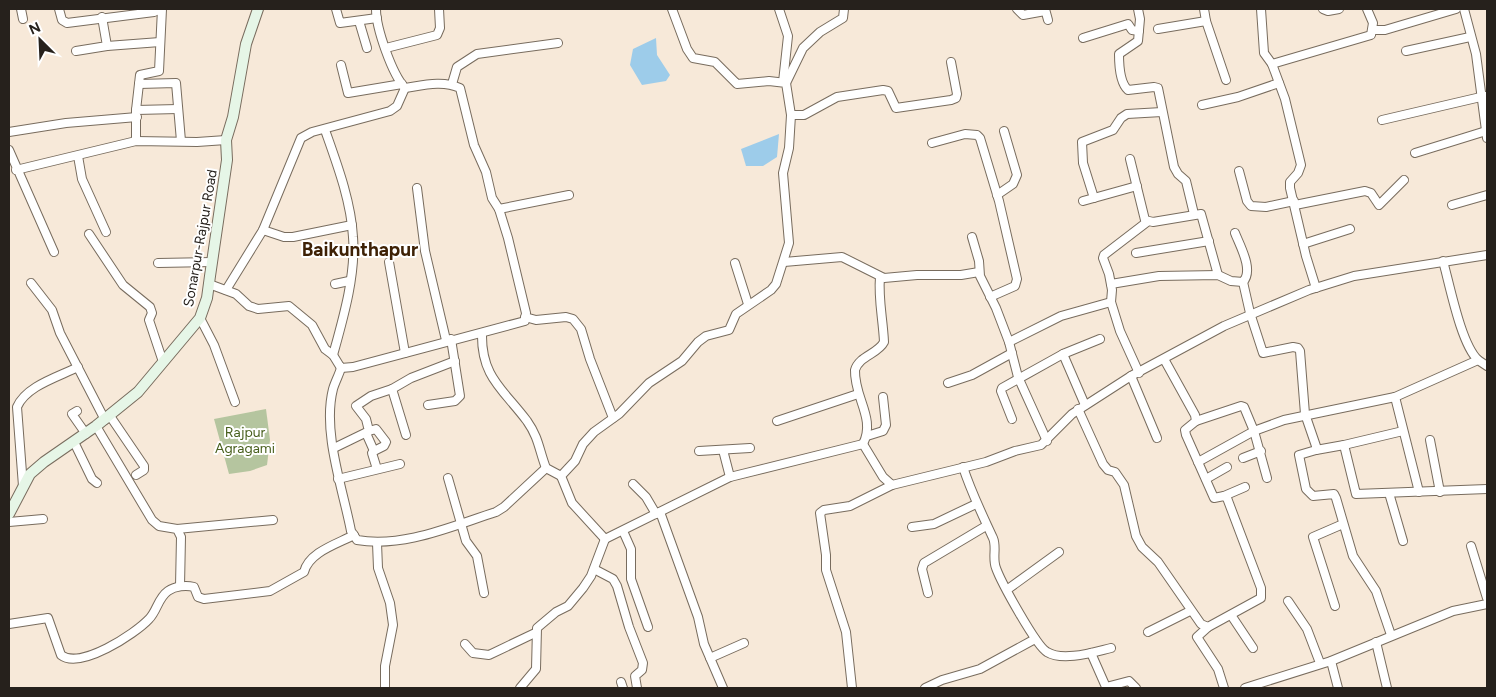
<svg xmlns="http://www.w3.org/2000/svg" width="1496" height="697" viewBox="0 0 1496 697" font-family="Figtree,sans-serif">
<rect width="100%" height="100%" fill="#f7e9d9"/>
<polygon fill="#b5c59f" points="266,409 270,440 267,465 250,471 229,474 214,419"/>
<g fill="#9dccea">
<polygon points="656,38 657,55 670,75 666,81 642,85 630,65 633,49"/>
<polygon points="779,134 777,157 763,166 746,166 741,149"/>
</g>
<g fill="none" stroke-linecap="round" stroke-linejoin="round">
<defs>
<g id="street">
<polyline points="21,9 23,19"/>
<polyline points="59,9 62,20 67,23 154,12 161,9"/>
<polyline points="336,9 340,23 377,18"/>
<polyline points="672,9 687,49 693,58 715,62 737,84 769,81 786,83 791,115 789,148 783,173 789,243 776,284 771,290 736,314 729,330 706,336 698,342 682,361 649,383 619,414 594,432 583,444 575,461 561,476 572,503 605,539 730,477 863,444 883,477 892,485 986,462 1015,451 1041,445 1072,414 1131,376 1224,326 1309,290 1354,276 1487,255"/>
<polyline points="779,9 788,36 783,82"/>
<polyline points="1017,9 1023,15 1045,11"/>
<polyline points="1045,9 1048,20"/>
<path d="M1138 9 1140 19 1138 41 1119 54C1119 64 1120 83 1128 90L1154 87 1158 88 1174 167 1178 174 1186 181 1194 214"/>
<polyline points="1204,9 1206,21 1226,80"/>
<polyline points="1261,9 1264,53 1272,64 1285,99 1301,165 1298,173 1290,182 1290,188 1306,256 1316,288"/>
<polyline points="1323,9 1328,11 1339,9"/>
<polyline points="1464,9 1476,54 1487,138"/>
<polyline points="359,21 367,48"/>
<polyline points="1158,29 1206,21"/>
<polyline points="1374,30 1385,30 1456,9"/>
<polyline points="1083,38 1128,24 1132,30 1139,31"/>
<polyline points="107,46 160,42"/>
<polyline points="386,48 437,35 440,28 439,9"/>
<polyline points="76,51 107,46 102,17"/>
<polyline points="1406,51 1470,37"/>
<polyline points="1272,64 1371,35 1373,23 1367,9"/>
<polyline points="341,65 348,93 402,84"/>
<polyline points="786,83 803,48 820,32 843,18 844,9"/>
<polyline points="139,84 176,83 181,141"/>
<polyline points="452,84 457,67 477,54 558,43"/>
<polyline points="1202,105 1238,97 1279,83"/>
<polyline points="136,110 140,75 159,71 162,9"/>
<polyline points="791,115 804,115 837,97 883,90 888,91 896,108 951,100 956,98 957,94 951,62"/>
<polyline points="1382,120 1485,96"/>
<path d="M325 130C337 164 351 201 353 237 356 275 343 319 333 355"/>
<polyline points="9,132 66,123 137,117"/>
<polyline points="136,141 136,110 178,109"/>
<polyline points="932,143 965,134 977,135 980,138 999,201 1017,279 1015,286 990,297"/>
<polyline points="9,150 54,252"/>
<polyline points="1415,153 1486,131"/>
<polyline points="78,156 82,179 106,232"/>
<polyline points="1130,159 1145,220 1153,222 1201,214 1218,275"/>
<polyline points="16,170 136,141 197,142 226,140"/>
<polyline points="1239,171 1247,201 1251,206 1266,207 1294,201"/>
<polyline points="417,188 425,251 446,340"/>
<polyline points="997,195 1013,184 1017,175 1004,131"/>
<polyline points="1094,198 1083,163 1082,142 1113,130 1121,118 1127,114 1162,112"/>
<polyline points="1083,201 1137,186"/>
<polyline points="1295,205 1365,191 1371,193 1379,205 1404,180"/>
<polyline points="1452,205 1487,195"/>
<polyline points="499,209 569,195"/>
<polyline points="263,230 284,237 293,237 352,225"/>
<polyline points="89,234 123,285 150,307 152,313 149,320 163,362"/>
<polyline points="972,237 979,261 980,276 996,308 1009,342 1018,377 1047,441"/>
<polyline points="1303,244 1350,229"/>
<polyline points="1136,253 1209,241"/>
<path d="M1443 261C1450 286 1461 344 1478 360"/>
<polyline points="389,262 405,353"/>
<polyline points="784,262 842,257 884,278 917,275 961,275 979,272"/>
<polyline points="158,263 212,262"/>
<polyline points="735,263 748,304"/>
<polyline points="1243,282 1250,313 1263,353 1293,347 1298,348 1300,351 1305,414 1316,446 1316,450 1299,455 1306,489 1313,496 1334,494 1336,498 1353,556 1376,591 1391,635"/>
<polyline points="31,283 52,310 60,333 105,420"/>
<path d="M209 284 236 294 249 306 258 309 289 306 312 325 325 349 333 355 341 368 353 367 525 321 526 313 508 238 499 209 492 198 486 172 474 145 460 88C443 80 424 85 405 88 392 74 376 28 376 9"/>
<polyline points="335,284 349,281"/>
<path d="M1111 284 1159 276 1218 275 1231 281 1243 282C1254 270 1240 246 1235 233"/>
<polyline points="226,290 263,230 301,138 312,132 390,111 397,106 405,88"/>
<polyline points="525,317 536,320 566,317 573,319 581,329 590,359 613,418"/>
<polyline points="200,318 214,345 235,402"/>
<path d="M482 333C481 377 503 389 527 421 539 438 539 450 546 468L561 476"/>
<polyline points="1009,342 1061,316 1111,302"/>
<polyline points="1063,354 1085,405"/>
<path d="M341 368C339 375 335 382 333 389 322 432 343 489 351 531L357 540C404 548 452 526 496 512L504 507 546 468"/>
<polyline points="1139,373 1120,331 1111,302 1112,290 1109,274 1103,258 1104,255 1147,222"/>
<polyline points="1131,376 1157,438"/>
<polyline points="948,383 972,375 1012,353"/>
<polyline points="1395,397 1419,492"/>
<polyline points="428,405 455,401 460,396 451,339"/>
<polyline points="1078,409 1103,464 1108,470 1115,472 1124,485 1136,536 1142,547 1158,562 1201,624 1208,627 1261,598 1261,588 1227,498 1224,496 1214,498 1186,435 1185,430 1196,421 1195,415 1164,359"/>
<polyline points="77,411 72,414 86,434"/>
<polyline points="110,416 144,466 144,470 136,475"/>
<polyline points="1012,419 1001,391 1002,388 1063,354 1100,339"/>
<polyline points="777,421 858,394"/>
<polyline points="1196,421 1241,406 1244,407 1254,431 1267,478"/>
<polyline points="96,426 152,520 159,526 177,529 181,537 180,586"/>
<polyline points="366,433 374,451 384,446 386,442 376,429 369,431"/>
<polyline points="406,435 392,389 411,378 455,361"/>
<polyline points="867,436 883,431 886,425 883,397"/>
<polyline points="1430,440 1440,492"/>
<polyline points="74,442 92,479 97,483"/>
<path d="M863 444C876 418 854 398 855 370 859 356 878 354 884 342 883 319 878 299 880 277"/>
<polyline points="1344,445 1356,494 1487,489"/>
<polyline points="334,448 369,431 366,419 356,406 371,396 392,389"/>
<polyline points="723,450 730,477"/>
<polyline points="1316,450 1344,445 1403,431"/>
<polyline points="374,451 372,453 377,469"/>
<polyline points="699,451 750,448"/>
<polyline points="1243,458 1261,451"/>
<polyline points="1198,462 1254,431 1284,420 1395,397 1478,360 1487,366"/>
<path d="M963 467C971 492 982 514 993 538 997 547 992 558 996 568 1001 582 1036 646 1047 652 1063 662 1094 652 1111 648"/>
<polyline points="448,478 466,541 477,556 484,593"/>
<polyline points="338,479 400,464"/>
<polyline points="1206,479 1227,467"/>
<polyline points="633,484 646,497 656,514"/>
<path d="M23 486 17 407C26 386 58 377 78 367"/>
<polyline points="1389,493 1403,541"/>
<polyline points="1224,496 1245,487"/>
<polyline points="660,512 698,617 704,644 723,688"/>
<polyline points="9,522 43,519"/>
<polyline points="912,527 934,524 976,504"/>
<polyline points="177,529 273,520"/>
<polyline points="623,531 631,549 631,579 648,627"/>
<polyline points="377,543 378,568 390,603 393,625 385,666 385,688"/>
<polyline points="1471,546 1487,598"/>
<polyline points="594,569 613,579 617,586 629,627 643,663 642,670 635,676 637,688"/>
<polyline points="1008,589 1059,552"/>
<polyline points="928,593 922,569 924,563 986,526"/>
<polyline points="1288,601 1307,629 1320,663"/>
<polyline points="1335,606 1313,537 1343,524"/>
<polyline points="1231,615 1253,648"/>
<path d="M9 624 48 618 61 655C80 670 135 634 149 619 157 611 158 598 168 591 175 586 186 585 194 587L198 597 204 599 270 591 304 572C309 552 337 544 354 535"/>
<polyline points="1208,627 1197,637 1218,669 1224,688"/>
<polyline points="1148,632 1190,611"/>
<polyline points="1376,642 1387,688"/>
<polyline points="465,644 473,653 489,655 535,633"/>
<polyline points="1091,653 1106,687 1129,681 1136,688"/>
<polyline points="710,658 744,643"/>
<polyline points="1331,661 1338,688"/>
<polyline points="621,682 623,688"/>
<polyline points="520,688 536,669 537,628 556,612 568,606 583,588 591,576 605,539"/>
<polyline points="852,688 846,632 826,570 826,555 820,513 824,510 850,506 892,485"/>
<polyline points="925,688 942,680 980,669 1035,639"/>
<polyline points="1245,688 1331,661 1453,611 1487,604"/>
</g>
<polyline id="secondary" points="9,514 30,474 44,462 96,426 138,392 200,318 207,298 210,276 227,160 226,140 233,117 246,44 258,9"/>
</defs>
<use href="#street" stroke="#786c5e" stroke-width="10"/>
<use href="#secondary" stroke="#786c5e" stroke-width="12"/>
<use href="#street" stroke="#fff" stroke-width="8"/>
<use href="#secondary" stroke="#e6f6e7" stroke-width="10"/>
</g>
<g text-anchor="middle" stroke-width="4" stroke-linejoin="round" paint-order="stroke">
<g font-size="14" fill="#26211c" stroke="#fff">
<text transform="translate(200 238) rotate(-80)" y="5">Sonarpur-Rajpur Road</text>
</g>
<g font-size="14" fill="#49601e" stroke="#fff">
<text x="245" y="437">Rajpur<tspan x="245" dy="16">Agragami</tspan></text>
</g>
<g font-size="19" font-weight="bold" fill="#3e2105" stroke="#fff">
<text x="360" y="256">Baikunthapur</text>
</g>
</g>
<rect width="1496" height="697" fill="none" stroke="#26211c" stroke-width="20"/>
<g transform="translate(40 40) rotate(336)" stroke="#ffffff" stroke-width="4" paint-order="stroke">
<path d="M0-4L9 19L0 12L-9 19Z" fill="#26211c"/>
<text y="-8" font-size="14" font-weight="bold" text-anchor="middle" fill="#26211c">N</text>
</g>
</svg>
